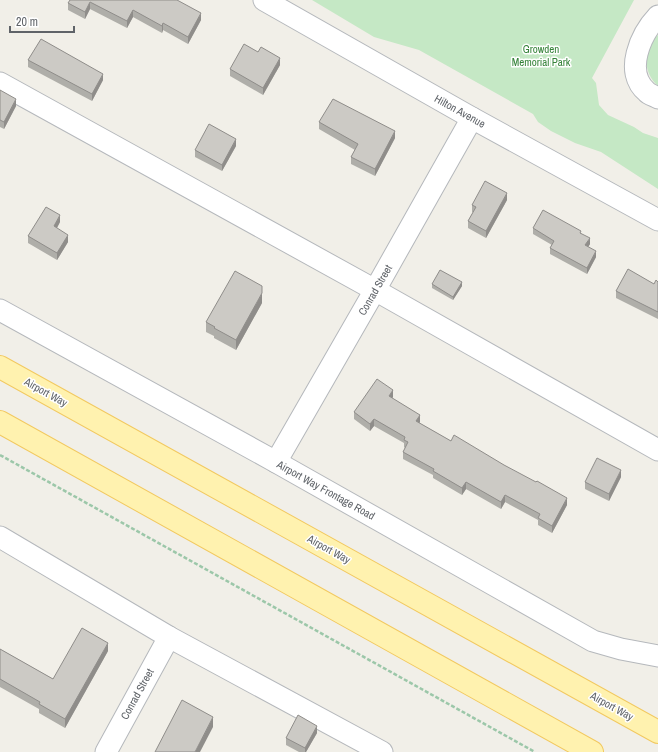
<svg xmlns="http://www.w3.org/2000/svg" width="658" height="752" viewBox="0 0 658 752" font-family="'Archivo Narrow',sans-serif">
<rect width="100%" height="100%" fill="#f1efe8"/>
<g fill="#c5e8c5">
<polygon points="312,0 634,0 592,78 596,83 599,105 608,115 634,127 643,133 658,138 658,189 601,152 575,143 551,131 538,122 533,114 419,50 374,37"/>
<path d="M658 35V86C643 74 642 47 658 35Z"/>
</g>
<g fill="none" stroke-linecap="round" stroke-linejoin="round">
<defs>
<g id="minor">
<polyline points="264,0 472,118 658,220"/>
<path d="M658 16C641 34 623 72 647 92 650 95 655 96 658 98"/>
<polyline points="0,83 375,290 658,450"/>
<polyline points="0,310 276,462 593,641 621,649 658,656"/>
<polyline points="276,462 375,290 472,118"/>
<polyline points="0,537 169,637 382,752"/>
<polyline points="106,752 169,637"/>
</g>
<g id="major">
<polyline points="0,367 658,732"/>
<polyline points="0,422 592,752"/>
</g>
</defs>
<use href="#minor" stroke="#b5b8bc" stroke-width="23"/>
<use href="#major" stroke="#f2c960" stroke-width="24"/>
<polyline stroke="#9cc7a9" stroke-width="2.5" stroke-dasharray="4 2" stroke-linecap="butt" points="0,455 535,752"/>
<use href="#minor" stroke="#fff" stroke-width="21"/>
<use href="#major" stroke="#fff2af" stroke-width="22"/>
</g>
<g fill="#afaea9">
<polygon points="177,0 201,20 188,44 163,30 162,33 133,17 127,28 90,9 85,19 68,10 68,3"/>
<polygon points="28,60 103,80 92,101 28,67"/>
<polygon points="280,65 263,95 230,76 230,69"/>
<polygon points="0,90 16,106 4,129 0,127"/>
<polygon points="319,122 395,138 375,176 351,164 351,157 355,150 319,129"/>
<polygon points="236,146 222,171 195,157 195,150"/>
<polygon points="507,200 486,238 468,228 468,221 473,212 472,212 472,205"/>
<polygon points="60,222 57,228 68,242 57,260 28,243 28,236"/>
<polygon points="533,228 581,233 590,244 588,247 596,257 587,274 550,254 550,248 552,245 533,234"/>
<polygon points="658,282 658,319 616,298 616,291 654,284"/>
<polygon points="432,284 462,286 453,300 432,288"/>
<polygon points="262,303 236,350 214,338 214,336 206,332 206,322"/>
<polygon points="393,397 392,398 420,422 419,423 451,441 567,505 552,533 538,525 538,520 505,502 501,509 466,489 462,495 433,478 433,475 403,459 403,452 405,448 404,447 404,443 374,426 370,431 354,419 354,412"/>
<polygon points="621,477 609,501 585,489 585,482"/>
<polygon points="0,649 53,679 108,651 65,728 39,713 39,709 0,687"/>
<polygon points="317,733 306,752 299,752 286,745 286,738"/>
</g>
<g fill="#8f8d8a">
<polygon points="90,2 90,9 85,19 85,12"/>
<polygon points="133,10 133,17 127,28 127,21"/>
<polygon points="201,13 201,20 188,44 188,37"/>
<polygon points="163,23 163,30 162,33 162,26"/>
<polygon points="280,58 280,65 263,95 263,88"/>
<polygon points="103,74 103,80 92,101 92,94"/>
<polygon points="16,99 16,106 4,129 4,122"/>
<polygon points="395,131 395,138 375,176 375,169"/>
<polygon points="236,139 236,146 222,171 222,165"/>
<polygon points="507,193 507,200 486,238 486,231"/>
<polygon points="60,215 60,222 54,233 54,226"/>
<polygon points="68,235 68,242 57,260 57,253"/>
<polygon points="590,238 590,244 585,252 585,245"/>
<polygon points="596,251 596,257 587,274 587,268"/>
<polygon points="462,282 462,286 453,300 453,297"/>
<polygon points="262,293 262,303 236,350 236,340"/>
<polygon points="393,390 393,397 389,403 389,396"/>
<polygon points="420,415 420,422 416,428 416,421"/>
<polygon points="374,419 374,426 370,431 370,424"/>
<polygon points="621,470 621,477 609,501 609,494"/>
<polygon points="466,482 466,489 462,495 462,488"/>
<polygon points="505,495 505,502 501,509 501,502"/>
<polygon points="567,498 567,505 552,533 552,526"/>
<polygon points="108,643 108,651 65,728 65,719"/>
<polygon points="213,717 213,727 200,752 195,752"/>
<polygon points="317,726 317,733 306,752 305,752 305,748"/>
</g>
<g fill="#cccac5" stroke="#8f8d8a">
<polygon points="70,0 177,0 201,13 188,37 163,23 162,26 133,10 127,21 90,2 85,12 68,3"/>
<polygon points="41,39 103,74 92,94 28,60"/>
<polygon points="244,44 258,52 261,47 280,58 263,88 230,69"/>
<polygon points="0,90 16,99 4,122 0,120"/>
<polygon points="333,99 395,131 375,169 351,157 358,144 319,122"/>
<polygon points="209,124 236,139 222,165 195,150"/>
<polygon points="485,181 507,193 486,231 468,221 476,207 472,205"/>
<polygon points="46,207 60,215 54,226 68,235 57,253 28,236"/>
<polygon points="543,210 581,231 580,233 590,238 585,245 596,251 587,268 550,248 554,241 533,228"/>
<polygon points="628,269 654,284 656,280 658,282 658,312 616,291"/>
<polygon points="440,270 462,282 453,297 432,284"/>
<polygon points="235,271 262,286 262,293 236,340 214,328 215,327 206,322"/>
<polygon points="377,379 393,390 389,396 420,415 416,421 451,441 454,435 504,465 536,482 537,481 567,498 552,526 538,518 540,514 505,495 501,502 466,482 462,488 433,471 434,469 403,452 408,442 404,440 405,437 374,419 370,424 354,412"/>
<polygon points="597,458 621,470 609,494 585,482"/>
<polygon points="82,628 108,643 65,719 39,704 40,702 0,679 0,649 53,679"/>
<polygon points="182,700 213,717 195,752 155,752"/>
<polygon points="298,715 317,726 305,748 286,738"/>
</g>
<g text-anchor="middle" stroke-width="3" stroke-linejoin="round" paint-order="stroke">
<g font-size="11" fill="#348238" stroke="#fff">
<text x="541" y="53">Growden<tspan x="541" dy="13">Memorial Park</tspan></text>
</g>
<g font-size="11" fill="#5f6368" stroke="#fff">
<text transform="translate(460 111) rotate(29)" y="4">Hilton Avenue</text>
<text transform="translate(375 290) rotate(-60)" y="4">Conrad Street</text>
<text transform="translate(46 392) rotate(29)" y="4">Airport Way</text>
<text transform="translate(326 490) rotate(29)" y="4">Airport Way Frontage Road</text>
<text transform="translate(329 549) rotate(29)" y="4">Airport Way</text>
<text transform="translate(137 694) rotate(-61)" y="4">Conrad Street</text>
<text transform="translate(612 706) rotate(29)" y="4">Airport Way</text>
</g>
</g>
<path d="M10 26v6h64v-6" fill="none" stroke="#5f6368" stroke-width="2"/>
<text x="16" y="26" font-size="12" fill="#5f6368" stroke="#ffffff" stroke-width="3" paint-order="stroke">20 m</text>
</svg>
